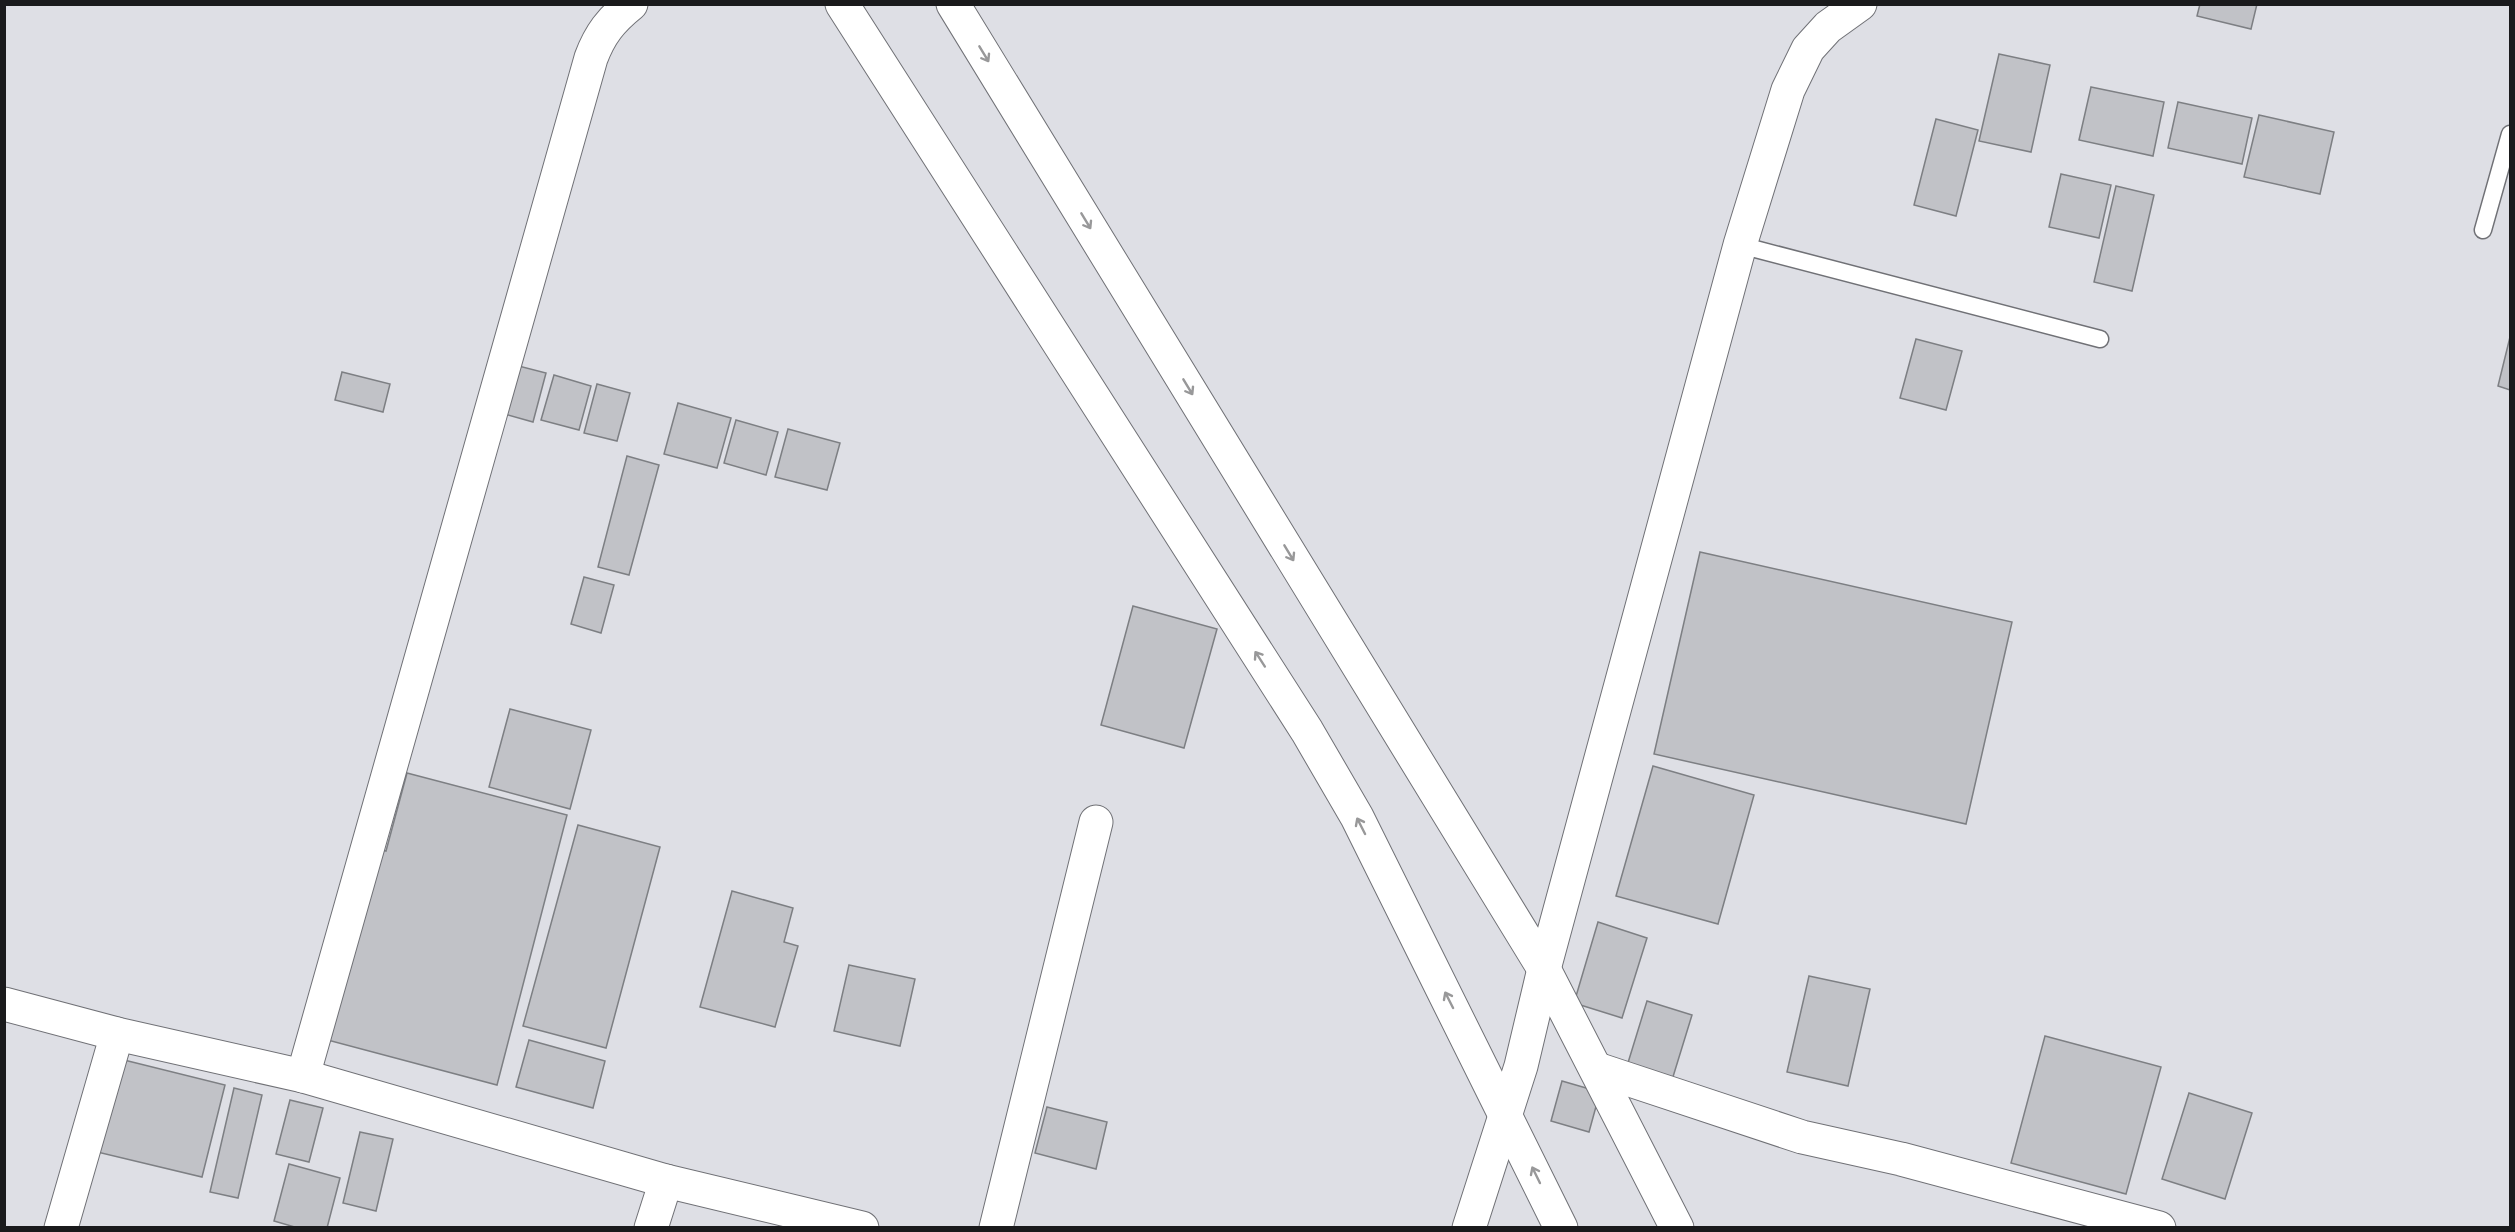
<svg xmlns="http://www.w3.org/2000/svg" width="2515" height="1232" viewBox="0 0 2515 1232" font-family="'Public Sans',sans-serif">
<rect width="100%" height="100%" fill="#dedfe5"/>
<g fill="#c1c2c7" stroke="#7d7f83" stroke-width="1.5">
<polygon points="2200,4 2257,4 2251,29 2197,16"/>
<polygon points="1999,54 2050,65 2031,152 1979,141"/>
<polygon points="2091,87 2164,102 2153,156 2079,140"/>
<polygon points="2178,102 2252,118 2242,164 2168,148"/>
<polygon points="2259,115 2334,132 2320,194 2244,177"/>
<polygon points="1936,119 1978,130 1956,216 1914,205"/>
<polygon points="2061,174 2111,185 2099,238 2049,227"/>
<polygon points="2116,186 2154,195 2132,291 2094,282"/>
<polygon points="2510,337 2510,390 2498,386"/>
<polygon points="1916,339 1962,351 1946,410 1900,398"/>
<polygon points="507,363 546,373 533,422 494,411"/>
<polygon points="342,372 390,384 383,412 335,400"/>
<polygon points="554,375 591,386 579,430 541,420"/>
<polygon points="597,384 630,393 617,441 584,433"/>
<polygon points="678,403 731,418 717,468 664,454"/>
<polygon points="736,420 778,432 766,475 724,463"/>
<polygon points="788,429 840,443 827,490 775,477"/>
<polygon points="627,456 659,465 629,575 598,567"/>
<polygon points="1700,552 2012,622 1966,824 1654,754"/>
<polygon points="584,577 614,585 601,633 571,624"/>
<polygon points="1133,606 1217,629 1184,748 1101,725"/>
<polygon points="510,709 591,730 570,809 489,787"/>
<polygon points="1653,766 1754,795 1718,924 1616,896"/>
<polygon points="407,773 567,815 497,1085 320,1038 370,847 386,851"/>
<polygon points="578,825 660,847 606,1048 523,1026"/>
<polygon points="732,891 793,908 784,942 798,946 775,1027 700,1007"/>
<polygon points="1598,922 1647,938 1622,1018 1574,1003"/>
<polygon points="849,965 915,979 900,1046 834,1031"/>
<polygon points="1809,976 1870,989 1848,1086 1787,1072"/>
<polygon points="1647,1001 1692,1015 1672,1080 1627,1066"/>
<polygon points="2045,1036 2161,1067 2126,1194 2011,1163"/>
<polygon points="529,1040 605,1061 593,1108 516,1087"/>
<polygon points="116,1058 225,1085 202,1177 93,1151"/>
<polygon points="1562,1081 1600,1092 1589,1132 1551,1121"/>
<polygon points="234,1088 262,1095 238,1198 210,1192"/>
<polygon points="2189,1093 2252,1113 2225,1199 2162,1179"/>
<polygon points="290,1100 323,1108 309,1162 276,1154"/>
<polygon points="1047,1107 1107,1122 1096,1169 1035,1153"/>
<polygon points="360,1132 393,1139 376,1211 343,1203"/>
<polygon points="289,1164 340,1178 327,1228 298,1228 274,1221"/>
</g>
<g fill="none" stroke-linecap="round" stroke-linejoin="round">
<defs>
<g id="lane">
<polyline points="2483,230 2510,134"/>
<polyline points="1740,245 2100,339"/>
</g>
<g id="street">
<polyline points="1597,1069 1802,1137 1901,1159 2159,1228"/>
<path d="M303 1076 591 58C600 34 611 20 631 4"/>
<polyline points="61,1228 117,1034"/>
<polyline points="651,1228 666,1181"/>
<polyline points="996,1228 1096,822"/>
</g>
<g id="secondary">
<polyline points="842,4 1307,731 1357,817 1561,1228"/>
<polyline points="953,4 1544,969 1677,1228"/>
<polyline points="4,1004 117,1034 303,1076 666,1181 862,1228"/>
<polyline points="1469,1228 1521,1066 1544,969 1740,245 1788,90 1808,49 1828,27 1860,4"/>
</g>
</defs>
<use href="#lane" stroke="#707176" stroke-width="19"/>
<use href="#street" stroke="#707176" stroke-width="35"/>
<use href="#secondary" stroke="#707176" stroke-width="35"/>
<use href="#lane" stroke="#fff" stroke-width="16"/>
<use href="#street" stroke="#fff" stroke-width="33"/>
<use href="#secondary" stroke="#fff" stroke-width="33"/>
</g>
<defs><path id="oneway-shaft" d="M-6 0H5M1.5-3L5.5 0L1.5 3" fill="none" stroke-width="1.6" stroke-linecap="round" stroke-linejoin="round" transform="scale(1.5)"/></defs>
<g stroke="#989899">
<use href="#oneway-shaft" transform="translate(984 54) rotate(59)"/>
<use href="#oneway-shaft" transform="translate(1086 221) rotate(59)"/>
<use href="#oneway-shaft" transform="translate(1188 387) rotate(59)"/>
<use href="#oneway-shaft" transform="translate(1289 553) rotate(59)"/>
<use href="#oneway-shaft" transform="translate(1260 659) rotate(-123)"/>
<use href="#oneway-shaft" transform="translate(1361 826) rotate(-117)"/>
<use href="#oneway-shaft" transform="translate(1449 1000) rotate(-117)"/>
<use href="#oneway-shaft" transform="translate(1536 1175) rotate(-116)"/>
</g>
<rect width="2515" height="1232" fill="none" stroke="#1a1a1c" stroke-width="12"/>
</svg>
